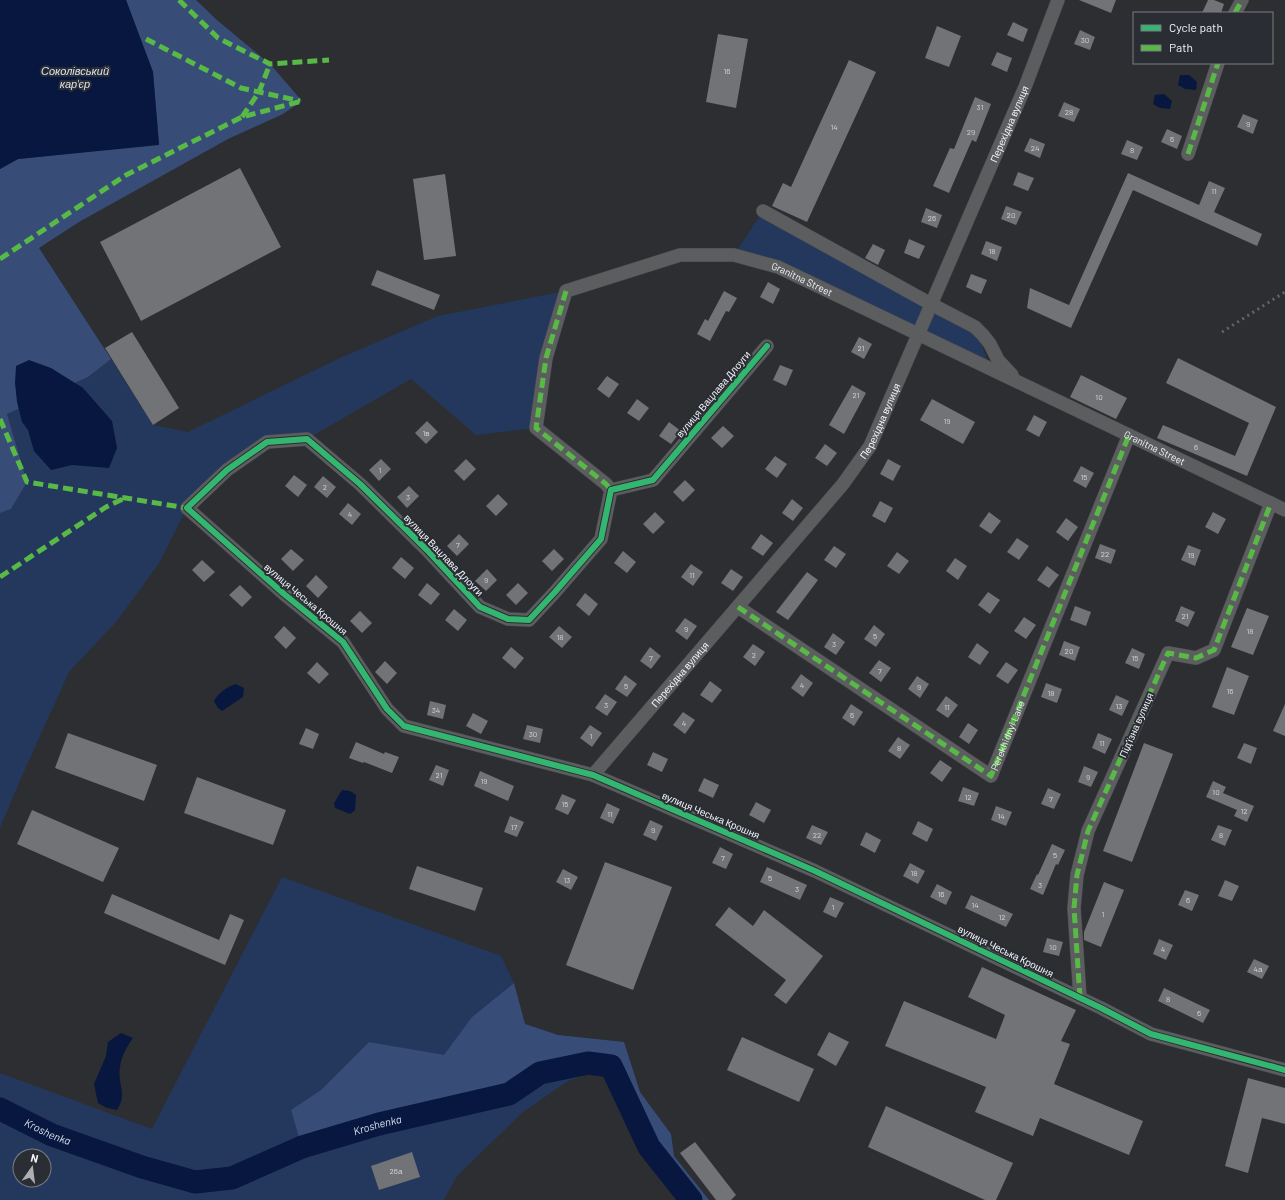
<svg xmlns="http://www.w3.org/2000/svg" width="1285" height="1200" viewBox="0 0 1285 1200" font-family="Barlow,sans-serif">
<rect width="100%" height="100%" fill="#2c2e31"/>
<g fill="#24385d" fill-rule="evenodd">
<polygon points="763,211 975,327 990,368 824,288 734,255"/>
<polygon points="566,291 536,428 476,435 411,379 307,439 267,442 187,508 159,563 117,621 69,672 21,778 0,828 0,513 11,509 27,482 7,414 88,377 111,359 153,425 188,432 342,357 438,316"/>
<path d="M282 877 501 956 514 983 472 1017 444 1056 369 1042 321 1090 291 1110 379 1124 509 1094 540 1073 588 1063 611 1066 568 1081 523 1112 457 1176 444 1200H0V1073L152 1129ZM20 1156H44V1180H20Z"/>
</g>
<g fill="#374d78">
<polygon points="126,0 196,0 217,20 270,64 302,101 283,114 228,139 79,222 39,248 111,359 88,377 7,414 27,482 11,509 0,513 0,169 18,159 159,144 153,72"/>
<polygon points="514,983 525,1024 558,1035 624,1042 640,1092 671,1134 674,1156 709,1200 691,1200 649,1147 610,1066 587,1063 540,1073 509,1094 386,1123 302,1147 291,1110 321,1090 369,1042 444,1055 472,1017"/>
</g>
<g fill="#07173f">
<polygon points="0,0 126,0 153,72 159,145 18,159 0,169"/>
<polygon points="1180,75 1189,75 1197,82 1196,90 1185,89 1178,85"/>
<polygon points="1164,94 1172,101 1170,109 1160,108 1153,104 1155,95"/>
<polygon points="29,360 51,368 83,388 112,421 117,448 109,468 72,465 51,470 34,451 28,430 22,422 17,402 15,383 16,366"/>
<path d="M236 684 244 688 243 697 222 711 218 708 214 701C218 693 228 686 236 684Z"/>
<polygon points="342,790 350,791 356,795 355,810 350,814 335,808 334,803"/>
<path d="M121 1033 133 1038C127 1046 121 1057 120 1067 117 1084 128 1094 117 1110L107 1108 98 1103 94 1084 106 1056 108 1042Z"/>
</g>
<g fill="none" stroke-linecap="round" stroke-linejoin="round">
<path stroke="#07173f" stroke-width="23" id="s1" d="M0 1109 52 1135 142 1167 195 1182 232 1178 302 1147 379 1124 509 1094 540 1073 588 1063 611 1066 649 1147 691 1200"/>
</g>
<g fill="#717376">
<polygon points="1079,0 1116,0 1111,13"/>
<polygon points="1208,0 1214,0 1224,4 1221,13 1202,13"/>
<polygon points="1013,22 1028,29 1023,42 1007,35"/>
<polygon points="937,26 961,36 949,67 925,58"/>
<polygon points="1080,30 1095,37 1090,50 1074,44"/>
<polygon points="718,34 748,39 736,108 706,102"/>
<polygon points="997,52 1012,58 1007,72 991,65"/>
<polygon points="849,60 876,72 807,222 772,206 783,183 791,187"/>
<polygon points="975,97 991,104 976,142 972,140 949,193 933,186 950,148 954,149"/>
<polygon points="1064,102 1080,109 1074,122 1058,116"/>
<polygon points="1243,114 1258,120 1253,134 1237,127"/>
<polygon points="1167,129 1182,136 1177,149 1161,142"/>
<polygon points="1030,138 1045,144 1040,158 1024,151"/>
<polygon points="1127,140 1143,147 1137,160 1121,154"/>
<polygon points="240,168 281,247 141,321 100,242"/>
<polygon points="1018,172 1034,178 1028,191 1013,185"/>
<polygon points="1128,173 1199,205 1209,181 1225,188 1214,212 1262,234 1257,246 1133,190 1071,328 1027,308 1030,288 1069,305"/>
<polygon points="445,174 456,256 424,260 413,179"/>
<polygon points="1006,206 1022,212 1016,225 1001,219"/>
<polygon points="926,208 942,215 937,228 921,222"/>
<polygon points="909,239 925,246 919,259 904,253"/>
<polygon points="986,241 1002,247 997,261 981,254"/>
<polygon points="873,244 885,250 878,265 865,258"/>
<polygon points="377,270 440,295 434,310 371,285"/>
<polygon points="971,274 987,280 981,294 966,287"/>
<polygon points="768,282 780,289 773,304 760,297"/>
<polygon points="724,291 737,298 729,312 726,311 710,341 697,334 705,319 708,321"/>
<polygon points="132,332 179,408 153,425 105,348"/>
<polygon points="859,337 872,344 864,359 851,352"/>
<polygon points="1178,358 1276,407 1247,476 1157,438 1163,425 1235,456 1249,423 1166,383"/>
<polygon points="780,365 793,370 786,386 773,380"/>
<polygon points="1081,375 1127,398 1116,419 1070,397"/>
<polygon points="607,376 619,384 609,398 597,389"/>
<polygon points="852,385 866,393 844,434 829,425"/>
<polygon points="637,399 649,408 639,421 627,413"/>
<polygon points="932,399 975,422 963,444 920,420"/>
<polygon points="1034,415 1047,422 1039,437 1026,430"/>
<polygon points="427,421 438,432 426,444 415,433"/>
<polygon points="669,422 681,431 671,444 659,436"/>
<polygon points="723,426 734,436 722,448 711,438"/>
<polygon points="825,444 837,453 827,466 815,458"/>
<polygon points="775,456 787,464 777,478 765,469"/>
<polygon points="381,459 391,469 379,481 369,470"/>
<polygon points="466,459 476,469 464,481 454,471"/>
<polygon points="888,459 901,466 893,481 880,474"/>
<polygon points="1081,466 1094,473 1086,488 1073,481"/>
<polygon points="294,475 307,485 298,497 285,486"/>
<polygon points="323,476 336,487 327,498 314,487"/>
<polygon points="685,480 695,490 683,502 673,492"/>
<polygon points="409,486 419,496 407,508 397,497"/>
<polygon points="498,494 508,504 496,516 486,506"/>
<polygon points="792,499 803,508 793,521 782,513"/>
<polygon points="880,501 893,508 885,523 872,516"/>
<polygon points="348,503 361,514 352,525 339,514"/>
<polygon points="655,512 665,522 653,534 643,524"/>
<polygon points="989,512 1001,521 991,534 979,526"/>
<polygon points="1213,512 1226,519 1218,534 1205,527"/>
<polygon points="1066,518 1078,527 1068,541 1056,532"/>
<polygon points="459,534 469,544 457,556 447,546"/>
<polygon points="761,534 773,543 763,556 751,548"/>
<polygon points="1017,538 1029,546 1019,560 1007,552"/>
<polygon points="1100,544 1116,550 1111,564 1095,558"/>
<polygon points="1188,545 1201,550 1195,566 1181,560"/>
<polygon points="834,546 846,554 836,568 824,560"/>
<polygon points="291,549 304,560 293,571 281,559"/>
<polygon points="554,549 564,559 552,571 542,561"/>
<polygon points="623,551 636,562 627,573 614,563"/>
<polygon points="897,552 909,561 899,574 887,566"/>
<polygon points="401,557 414,568 405,579 392,568"/>
<polygon points="955,558 967,566 958,580 946,571"/>
<polygon points="202,560 215,572 204,582 192,570"/>
<polygon points="691,564 703,572 693,586 681,577"/>
<polygon points="1047,566 1059,575 1049,588 1037,580"/>
<polygon points="487,569 497,580 486,591 475,581"/>
<polygon points="731,569 743,577 733,591 721,583"/>
<polygon points="807,572 818,580 788,620 776,612"/>
<polygon points="316,575 328,587 318,598 306,586"/>
<polygon points="427,583 440,594 431,605 418,595"/>
<polygon points="518,583 528,593 516,605 506,595"/>
<polygon points="240,585 252,597 242,607 229,595"/>
<polygon points="988,592 1000,600 990,614 978,605"/>
<polygon points="585,593 598,604 589,616 576,605"/>
<polygon points="1075,606 1091,612 1086,626 1070,620"/>
<polygon points="1181,606 1195,612 1188,627 1175,621"/>
<polygon points="1247,608 1269,616 1253,655 1231,647"/>
<polygon points="454,609 467,620 458,631 445,620"/>
<polygon points="360,611 372,623 362,633 350,621"/>
<polygon points="1024,617 1036,625 1026,639 1014,631"/>
<polygon points="685,618 697,626 687,640 675,631"/>
<polygon points="874,625 885,634 876,647 864,639"/>
<polygon points="284,626 296,638 286,649 274,637"/>
<polygon points="559,626 572,637 562,648 549,637"/>
<polygon points="833,633 845,642 836,655 824,647"/>
<polygon points="1064,641 1080,647 1075,661 1059,655"/>
<polygon points="977,643 989,652 980,665 968,657"/>
<polygon points="753,644 765,652 755,666 743,657"/>
<polygon points="511,647 524,658 515,669 502,658"/>
<polygon points="650,647 661,656 651,669 640,661"/>
<polygon points="1132,648 1145,654 1139,669 1125,663"/>
<polygon points="879,660 891,668 881,682 869,673"/>
<polygon points="385,661 397,673 387,684 375,672"/>
<polygon points="317,662 329,674 319,684 307,673"/>
<polygon points="1006,662 1018,670 1008,684 996,676"/>
<polygon points="1227,667 1249,676 1234,715 1212,707"/>
<polygon points="801,674 813,683 803,697 791,688"/>
<polygon points="625,675 637,684 627,697 615,689"/>
<polygon points="917,676 929,684 920,698 908,689"/>
<polygon points="710,681 722,690 712,703 700,695"/>
<polygon points="1046,683 1062,689 1057,703 1041,697"/>
<polygon points="605,694 617,702 607,716 595,708"/>
<polygon points="1116,695 1129,701 1122,716 1109,710"/>
<polygon points="946,696 958,705 948,718 936,710"/>
<polygon points="430,701 446,705 443,719 427,715"/>
<polygon points="851,704 863,712 854,726 842,718"/>
<polygon points="1285,704 1285,736 1273,731"/>
<polygon points="683,712 695,720 685,734 673,725"/>
<polygon points="473,713 488,721 481,734 466,726"/>
<polygon points="968,723 978,730 969,744 959,737"/>
<polygon points="527,725 543,729 540,743 523,739"/>
<polygon points="590,725 602,733 592,747 580,738"/>
<polygon points="306,728 319,734 313,749 299,744"/>
<polygon points="68,733 157,765 144,801 55,768"/>
<polygon points="1098,733 1112,739 1105,754 1092,748"/>
<polygon points="898,737 910,745 900,759 888,751"/>
<polygon points="356,742 384,754 385,752 399,757 392,773 364,762 363,763 349,758"/>
<polygon points="1144,743 1173,754 1132,862 1103,851"/>
<polygon points="1244,743 1257,748 1251,764 1237,758"/>
<polygon points="653,752 668,759 662,772 647,765"/>
<polygon points="940,760 952,768 942,782 930,773"/>
<polygon points="436,765 449,770 443,786 429,780"/>
<polygon points="1084,766 1098,772 1091,787 1078,782"/>
<polygon points="480,771 514,786 508,801 474,786"/>
<polygon points="197,777 286,810 273,845 184,813"/>
<polygon points="704,778 719,785 713,798 698,791"/>
<polygon points="1213,781 1226,787 1223,793 1254,806 1247,822 1234,816 1237,810 1206,797"/>
<polygon points="963,787 979,793 974,806 958,801"/>
<polygon points="1048,788 1061,794 1054,809 1041,804"/>
<polygon points="562,794 576,800 568,815 555,809"/>
<polygon points="756,802 771,810 764,823 749,815"/>
<polygon points="607,803 620,809 613,824 600,818"/>
<polygon points="996,806 1012,812 1006,826 991,820"/>
<polygon points="32,810 119,848 103,882 17,844"/>
<polygon points="510,816 524,822 517,837 504,832"/>
<polygon points="650,820 663,826 656,841 643,835"/>
<polygon points="918,821 933,829 927,842 912,834"/>
<polygon points="812,825 828,832 821,845 806,838"/>
<polygon points="1218,825 1232,830 1225,846 1211,840"/>
<polygon points="866,832 881,840 875,853 860,845"/>
<polygon points="1052,844 1065,850 1058,865 1056,864 1043,895 1030,889 1037,874 1038,875"/>
<polygon points="720,847 733,854 726,869 712,863"/>
<polygon points="605,862 672,887 633,990 566,965"/>
<polygon points="910,863 925,871 918,884 903,876"/>
<polygon points="417,866 483,888 475,911 409,889"/>
<polygon points="767,867 807,885 800,900 760,882"/>
<polygon points="563,869 578,877 571,890 556,882"/>
<polygon points="1225,880 1239,886 1232,901 1218,896"/>
<polygon points="1104,882 1124,890 1101,947 1084,940 1084,932"/>
<polygon points="937,884 952,892 946,905 930,897"/>
<polygon points="1185,890 1199,895 1192,911 1178,905"/>
<polygon points="112,894 219,940 230,914 244,920 225,965 104,913"/>
<polygon points="971,895 1013,914 1006,927 965,908"/>
<polygon points="830,897 844,903 836,918 823,912"/>
<polygon points="729,907 753,926 764,910 823,956 786,1004 774,995 786,980 715,925"/>
<polygon points="1047,938 1063,942 1059,956 1043,952"/>
<polygon points="1159,939 1173,945 1166,960 1153,954"/>
<polygon points="1254,959 1269,966 1262,979 1247,972"/>
<polygon points="982,967 1076,1010 1061,1041 1070,1044 1054,1084 1143,1121 1129,1155 1040,1118 1033,1136 975,1112 986,1087 885,1046 904,1001 996,1039 1005,1015 968,997"/>
<polygon points="1164,988 1210,1010 1203,1023 1158,1001"/>
<polygon points="829,1032 849,1042 836,1066 817,1055"/>
<polygon points="742,1037 814,1069 799,1102 727,1070"/>
<polygon points="1248,1078 1285,1088 1285,1124 1262,1118 1248,1173 1225,1166"/>
<polygon points="886,1106 1013,1163 996,1200 985,1200 868,1147"/>
<polygon points="695,1142 736,1195 731,1200 716,1200 680,1153"/>
<polygon points="412,1152 420,1177 379,1190 371,1166"/>
</g>
<g fill="none" stroke-linecap="round" stroke-linejoin="round">
<defs>
<g id="street">
<polyline points="1235,13 1242,0"/>
<polyline points="1188,154 1218,63"/>
<polyline points="763,211 931,304 975,327 983,335 990,344 998,360 1012,375"/>
<polyline points="767,346 653,480 611,490 601,539 555,592 529,620 508,619 480,607 427,550 360,484 307,439 267,442 227,470 187,508 284,594 343,642 387,709 404,726 593,775 815,871 1101,1008 1151,1034 1285,1070"/>
<path id="s2" d="M611 490 606 484 536 428 546 358 566 291 680 255H734L778 267 1285 510"/>
<path id="s3" d="M738 607 991 776 1129 435"/>
<path id="s4" d="M593 775 843 484 870 446 1025 87 1058 0"/>
<polyline points="1080,998 1074,908 1077,875 1088,831 1168,653 1196,658 1214,650 1271,503"/>
</g>
</defs>
<use href="#street" stroke="#4a4b4e" stroke-width="14"/>
<use href="#street" stroke="#5c5d5f" stroke-width="13"/>
<polyline stroke="#636568" stroke-width="3" stroke-dasharray="2 4" stroke-linecap="butt" points="1222,332 1285,292"/>
<g stroke="#58b947" stroke-width="5" stroke-dasharray="10 5" stroke-linecap="butt">
<polyline points="179,0 218,38 270,64 329,60"/>
<polyline points="1235,13 1242,0"/>
<polyline points="146,39 241,88 300,101"/>
<polyline points="242,117 259,92 270,64"/>
<polyline points="1188,154 1218,63"/>
<polyline points="0,259 126,175 242,117 302,101"/>
<polyline points="566,291 546,358 536,428 606,484 611,490"/>
<polyline points="0,419 27,482 187,508 190,505"/>
<polyline points="0,577 106,507 125,498"/>
<polyline points="738,607 991,776 1129,435"/>
<polyline points="1080,998 1074,908 1077,875 1088,831 1168,653 1196,658 1214,650 1271,503"/>
</g>
<defs>
<polyline id="cycleway" points="767,346 653,480 611,490 601,539 555,592 529,620 508,619 480,607 427,550 360,484 307,439 267,442 227,470 187,508 284,594 343,642 387,709 404,726 593,775 815,871 1101,1008 1151,1034 1285,1070"/>
</defs>
<use href="#cycleway" stroke="#2a2d33" stroke-width="8"/>
<use href="#cycleway" stroke="#33b770" stroke-width="6"/>
</g>
<g text-anchor="middle" stroke-width="4" stroke-linejoin="round" paint-order="stroke">
<g font-size="8" fill="#d2d4d8">
<text x="1085" y="43">30</text>
<text x="727" y="74">16</text>
<text x="980" y="110">31</text>
<text x="1069" y="115">28</text>
<text x="1248" y="127">9</text>
<text x="834" y="130">14</text>
<text x="971" y="135">29</text>
<text x="1172" y="142">6</text>
<text x="1035" y="151">24</text>
<text x="1132" y="153">8</text>
<text x="1214" y="194">11</text>
<text x="1011" y="218">20</text>
<text x="932" y="221">26</text>
<text x="992" y="254">18</text>
<text x="861" y="351">21</text>
<text x="856" y="398">21</text>
<text x="1099" y="400">10</text>
<text x="947" y="424">19</text>
<text x="426" y="436">1в</text>
<text x="1196" y="450">6</text>
<text x="380" y="473">1</text>
<text x="1084" y="480">15</text>
<text x="325" y="490">2</text>
<text x="408" y="500">3</text>
<text x="350" y="517">4</text>
<text x="458" y="548">7</text>
<text x="1105" y="557">22</text>
<text x="1191" y="558">19</text>
<text x="692" y="578">11</text>
<text x="486" y="583">9</text>
<text x="1185" y="619">21</text>
<text x="686" y="632">9</text>
<text x="1250" y="634">18</text>
<text x="875" y="639">5</text>
<text x="560" y="640">18</text>
<text x="834" y="647">3</text>
<text x="1069" y="654">20</text>
<text x="754" y="658">2</text>
<text x="651" y="661">7</text>
<text x="1135" y="661">15</text>
<text x="880" y="674">7</text>
<text x="802" y="688">4</text>
<text x="626" y="689">5</text>
<text x="919" y="690">9</text>
<text x="1230" y="694">16</text>
<text x="1051" y="696">18</text>
<text x="606" y="708">3</text>
<text x="1119" y="709">13</text>
<text x="947" y="710">11</text>
<text x="436" y="713">34</text>
<text x="852" y="718">6</text>
<text x="684" y="726">4</text>
<text x="533" y="737">30</text>
<text x="591" y="739">1</text>
<text x="1102" y="746">11</text>
<text x="899" y="751">8</text>
<text x="439" y="778">21</text>
<text x="1088" y="780">9</text>
<text x="484" y="784">19</text>
<text x="1216" y="795">10</text>
<text x="968" y="800">12</text>
<text x="1051" y="802">7</text>
<text x="565" y="807">15</text>
<text x="1244" y="814">12</text>
<text x="610" y="817">11</text>
<text x="1001" y="819">14</text>
<text x="514" y="830">17</text>
<text x="653" y="833">9</text>
<text x="817" y="838">22</text>
<text x="1221" y="838">8</text>
<text x="1055" y="858">5</text>
<text x="723" y="861">7</text>
<text x="914" y="876">18</text>
<text x="770" y="881">5</text>
<text x="567" y="883">13</text>
<text x="1040" y="888">3</text>
<text x="797" y="892">3</text>
<text x="941" y="897">16</text>
<text x="1188" y="903">6</text>
<text x="975" y="908">14</text>
<text x="833" y="910">1</text>
<text x="1103" y="917">1</text>
<text x="1002" y="920">12</text>
<text x="1053" y="950">10</text>
<text x="1163" y="952">4</text>
<text x="1258" y="972">4а</text>
<text x="1168" y="1002">8</text>
<text x="1199" y="1016">6</text>
<text x="396" y="1174">26а</text>
</g>
<g font-size="10" fill="#f2f4f9" stroke="#2a2d33">
<text dy="4" stroke="none"><textPath href="#s4" startOffset="781">Перехідна вулиця</textPath></text>
<text dy="4" stroke="none"><textPath href="#s2" startOffset="484">Granitna Street</textPath></text>
<text transform="translate(713 394) rotate(-50)" y="4">вулиця Вацлава Длоуги</text>
<text dy="4" stroke="none"><textPath href="#s4" startOffset="457">Перехідна вулиця</textPath></text>
<text dy="4" stroke="none"><textPath href="#s2" startOffset="875">Granitna Street</textPath></text>
<text transform="translate(444 555) rotate(46)" y="4">вулиця Вацлава Длоуги</text>
<text transform="translate(306 599) rotate(40)" y="4">вулиця Чеська Крошня</text>
<text dy="4" stroke="none"><textPath href="#s4" startOffset="133">Перехідна вулиця</textPath></text>
<text transform="translate(1136 725) rotate(-66)" y="4">Підʼїзна вулиця</text>
<text dy="4" stroke="none"><textPath href="#s3" startOffset="348">Perekhidnyi Lane</textPath></text>
<text transform="translate(711 815) rotate(23)" y="4">вулиця Чеська Крошня</text>
<text transform="translate(1006 951) rotate(26)" y="4">вулиця Чеська Крошня</text>
</g>
<g font-size="11" font-style="italic" fill="#d7e0ef" stroke="#2a2d33">
<text x="75" y="75">Соколівський<tspan x="75" dy="13">кар'єр</tspan></text>
<text dy="4" stroke="none"><textPath href="#s1" startOffset="401">Kroshenka</textPath></text>
<text dy="4" stroke="none"><textPath href="#s1" startOffset="53">Kroshenka</textPath></text>
</g>
</g>
<rect x="1133" y="12" width="140" height="52" fill="#2a2d33" stroke="#7a7d82"/>
<rect x="1141" y="25" width="20" height="6" fill="#33b770" stroke="#7a7d82"/>
<text x="1169" y="32" font-size="12" fill="#f2f4f9">Cycle path</text>
<rect x="1141" y="45" width="20" height="6" fill="#58b947" stroke="#7a7d82"/>
<text x="1169" y="52" font-size="12" fill="#f2f4f9">Path</text>
<g transform="translate(32 1168) rotate(14)"><circle r="19" fill="#2a2d33" stroke="#7a7d82"/>
<path d="M0-3L7 15L0 10L-7 15Z" fill="#adafb3"/>
<text y="-6" font-size="11" font-weight="bold" text-anchor="middle" fill="#f2f4f9">N</text>
</g>
</svg>
